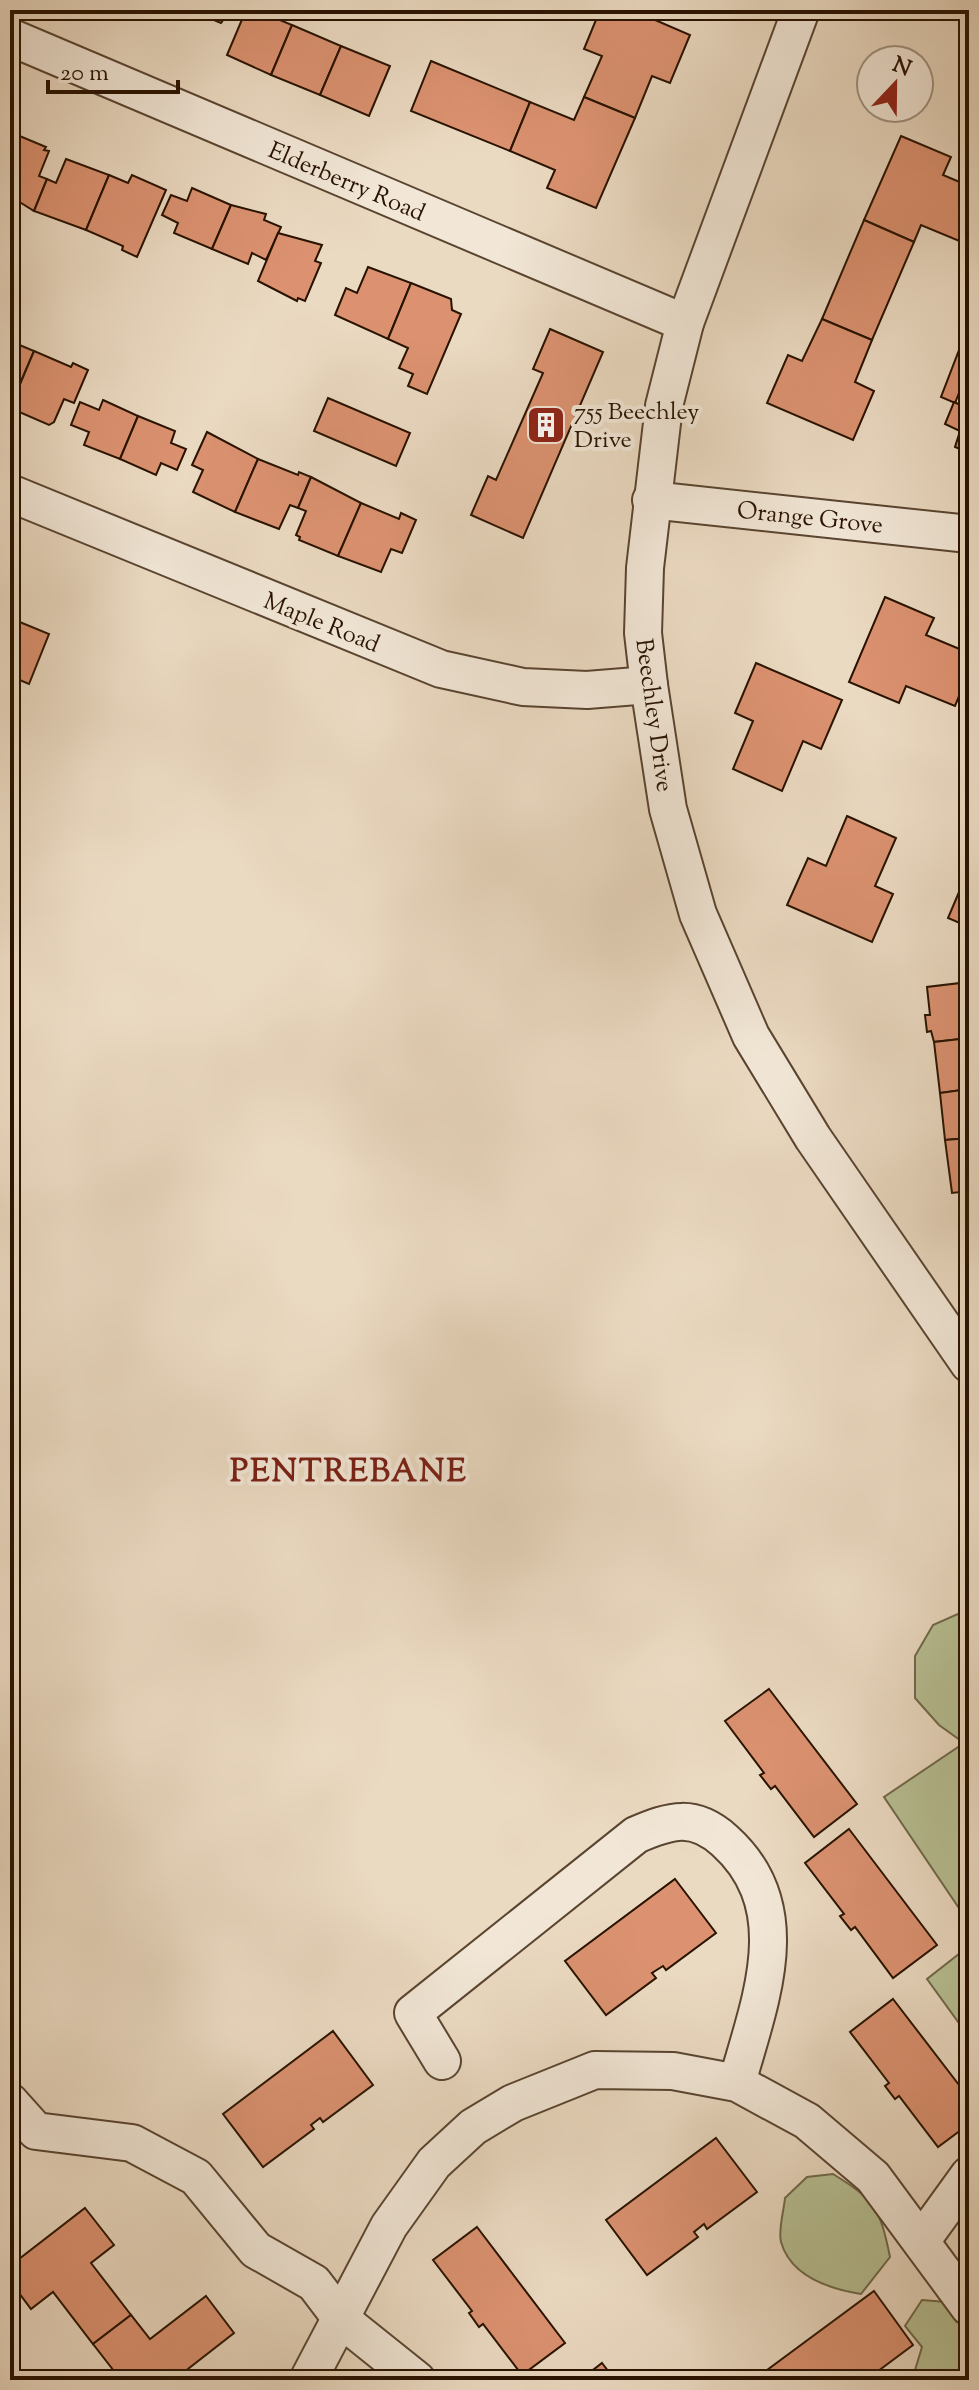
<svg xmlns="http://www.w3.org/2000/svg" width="979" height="2390" viewBox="0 0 979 2390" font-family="'Sorts Mill Goudy',serif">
<rect width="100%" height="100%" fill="#ebdac2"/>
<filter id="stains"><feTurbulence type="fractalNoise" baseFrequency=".0025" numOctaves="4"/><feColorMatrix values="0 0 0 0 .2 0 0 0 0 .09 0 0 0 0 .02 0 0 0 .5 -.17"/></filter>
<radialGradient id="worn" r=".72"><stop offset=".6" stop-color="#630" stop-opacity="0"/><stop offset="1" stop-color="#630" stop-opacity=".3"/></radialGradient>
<g fill="#b7c094" stroke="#70694a" stroke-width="2">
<polygon points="969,1609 969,1923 884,1797 964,1743 939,1725 915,1698 915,1656 933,1625"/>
<polygon points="969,1946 969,2037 927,1979"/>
<path d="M833 2174C875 2200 880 2208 890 2257L861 2294C830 2289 791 2277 781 2242 778 2230 784 2210 785 2198L807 2177Z"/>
<polygon points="922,2300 946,2302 969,2323 969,2380 912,2380 922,2347 905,2326"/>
</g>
<g fill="#dc9271" stroke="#281200" stroke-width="2">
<polygon points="190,10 230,10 221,23"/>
<polygon points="246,10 256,10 292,25 271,75 227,55"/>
<polygon points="600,10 632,10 690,35 670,83 652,76 635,118 584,97 602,56 584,49"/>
<polygon points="292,25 341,46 320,95 271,75"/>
<polygon points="341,46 390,66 369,116 320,95"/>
<polygon points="431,61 530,102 510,151 411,111"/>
<polygon points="584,97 635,118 596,208 547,188 555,170 510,151 530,102 574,120"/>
<polygon points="10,132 46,147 44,150 49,151 39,176 47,179 34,211 10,196"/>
<polygon points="901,136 951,157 943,175 969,186 969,245 921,225 914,242 864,220"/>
<polygon points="66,159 109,175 86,230 34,211 47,179 56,183"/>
<polygon points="109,175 128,183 132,175 166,190 137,257 122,250 123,246 86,230"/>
<polygon points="192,188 231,205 212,249 174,233 178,223 162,215 171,195 187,201"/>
<polygon points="231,205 266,214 264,220 281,227 266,260 252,253 248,264 212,249"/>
<polygon points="864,220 914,242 872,340 822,319"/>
<polygon points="278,233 322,245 315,261 321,263 305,301 298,298 297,301 258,281"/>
<polygon points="368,267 411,283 388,339 335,315 346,288 357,293"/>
<polygon points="411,283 451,299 452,310 461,314 427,394 408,386 413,374 399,368 408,348 388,339"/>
<polygon points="822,319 872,340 855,382 874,391 853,440 767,403 788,355 802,361"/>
<polygon points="969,324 969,368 955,403 941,397"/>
<polygon points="550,329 603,352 523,538 471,515 488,476 496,480 543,373 533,369"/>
<polygon points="10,341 34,351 10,407"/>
<polygon points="34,351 71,367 73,363 88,370 74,403 64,399 54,422 49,425 10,408"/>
<polygon points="328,398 410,433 396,466 314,431"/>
<polygon points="103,400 138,416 120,459 84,445 89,432 71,425 80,402 99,410"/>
<polygon points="954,402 969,409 969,453 955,447 960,431 945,424"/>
<polygon points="138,416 175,431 171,443 186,449 177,470 161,463 156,475 120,459"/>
<polygon points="207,432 258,459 235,512 193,492 203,470 192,465"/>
<polygon points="258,459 298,475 299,472 311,477 298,508 290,505 279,529 235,512"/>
<polygon points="311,477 361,503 338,556 299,540 300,537 296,535 306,511 298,508"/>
<polygon points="361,503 399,519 401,513 416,520 402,553 391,549 381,572 338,556"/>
<polygon points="885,597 934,618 926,635 969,653 969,672 955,706 906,686 899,703 849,682"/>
<polygon points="10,618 49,634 29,684 10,676"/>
<polygon points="756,663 842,700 821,749 803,741 782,791 733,769 753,721 735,713"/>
<polygon points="847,816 896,838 875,886 893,894 872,942 787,905 808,858 826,866"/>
<polygon points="962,885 969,889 969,927 948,918"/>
<polygon points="969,982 969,1038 934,1042 931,1031 927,1032 925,1015 930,1015 927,987"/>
<polygon points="969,1038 969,1089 940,1093 934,1042"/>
<polygon points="969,1089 969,1138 945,1140 940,1093"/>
<polygon points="969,1138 969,1191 952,1193 945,1140"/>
<polygon points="769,1689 857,1804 814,1837 775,1786 771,1789 760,1775 764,1773 725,1721"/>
<polygon points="849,1829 937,1945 893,1978 855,1927 851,1930 840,1916 844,1914 805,1863"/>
<polygon points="675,1879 716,1933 666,1970 663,1966 652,1973 656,1978 606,2015 565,1961"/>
<polygon points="893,1999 969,2098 969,2124 938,2147 899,2096 895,2099 885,2086 889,2083 850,2032"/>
<polygon points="333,2031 373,2085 323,2122 320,2118 311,2125 314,2129 263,2167 223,2114"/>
<polygon points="716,2138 757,2192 707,2229 704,2224 694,2232 698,2237 647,2275 606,2220"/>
<polygon points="85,2208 114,2245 91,2263 131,2315 93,2344 53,2292 31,2309 10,2281 10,2266"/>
<polygon points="477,2227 565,2343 522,2375 483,2324 479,2327 469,2313 472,2311 433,2260"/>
<polygon points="874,2291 913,2345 866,2380 768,2380 763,2373"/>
<polygon points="206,2296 234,2333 179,2376 182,2380 121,2380 93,2344 131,2315 150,2339"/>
<polygon points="602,2363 615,2380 580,2380"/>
</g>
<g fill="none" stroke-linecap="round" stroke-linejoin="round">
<defs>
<g id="street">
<polyline points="801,10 685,323 664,406 645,568 643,633 649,685 668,809 698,914 751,1036 813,1138 969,1364"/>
<polyline points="10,37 685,323"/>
<polyline points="10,493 441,669 523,687 587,690 649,685"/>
<polyline points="651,500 969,534"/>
<path d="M442 2061 413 2013 636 1835C671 1820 694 1813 725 1841 799 1908 760 2000 737 2083"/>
<polyline points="10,2102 36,2131 132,2143 196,2177 256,2250 314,2283 342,2320 417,2380"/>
<polyline points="922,2240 969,2175"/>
<polyline points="308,2380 389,2226 434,2163 473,2127 513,2103 595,2070 673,2071 737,2083 807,2121 873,2177 969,2307"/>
</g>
</defs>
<use href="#street" stroke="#594430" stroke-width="40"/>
<use href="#street" stroke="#f2e7d7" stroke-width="36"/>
</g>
<defs>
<symbol id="building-square" viewBox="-11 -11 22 22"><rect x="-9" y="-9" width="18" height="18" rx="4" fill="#8f2418" stroke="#f2e7d7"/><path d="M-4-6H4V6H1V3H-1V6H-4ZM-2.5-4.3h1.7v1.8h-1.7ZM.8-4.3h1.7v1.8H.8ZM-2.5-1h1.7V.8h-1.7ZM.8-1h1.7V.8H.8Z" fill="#fff"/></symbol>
</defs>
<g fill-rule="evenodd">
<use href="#building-square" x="524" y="403" width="44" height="44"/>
</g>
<g text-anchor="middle" stroke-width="8" stroke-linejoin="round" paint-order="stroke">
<g font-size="24" fill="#281200" stroke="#f2e7d7">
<text transform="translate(347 181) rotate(23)" y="8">Elderberry Road</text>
<text transform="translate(810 517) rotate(6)" y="8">Orange Grove</text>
<text transform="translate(322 622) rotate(22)" y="8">Maple Road</text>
<text transform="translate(655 715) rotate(82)" y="8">Beechley Drive</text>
</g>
<g font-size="24" fill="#281200" stroke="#f2e7d7" text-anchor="start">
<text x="574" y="419">755 Beechley<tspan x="574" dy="28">Drive</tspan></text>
</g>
<g font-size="32" font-weight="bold" letter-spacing="2" fill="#7a1f14" stroke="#f2e7d7">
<text x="349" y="1481">PENTREBANE</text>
</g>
</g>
<rect width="979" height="2390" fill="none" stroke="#ebdac2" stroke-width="40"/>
<rect x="12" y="12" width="955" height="2366" fill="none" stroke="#281200" stroke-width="4"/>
<rect x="20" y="20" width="939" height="2350" fill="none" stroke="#281200" stroke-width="2"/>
<g transform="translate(895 84) rotate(22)"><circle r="38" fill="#f2e7d7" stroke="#a19281" stroke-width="2"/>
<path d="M0-6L14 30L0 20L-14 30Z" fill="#8f2418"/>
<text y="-12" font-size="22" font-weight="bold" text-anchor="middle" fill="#281200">N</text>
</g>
<path d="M48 80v12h130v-12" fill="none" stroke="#281200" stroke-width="4"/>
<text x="60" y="80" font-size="24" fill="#281200" stroke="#f2e7d7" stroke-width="6" paint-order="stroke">20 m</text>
<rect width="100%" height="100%" filter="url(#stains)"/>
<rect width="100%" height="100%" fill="url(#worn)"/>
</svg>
